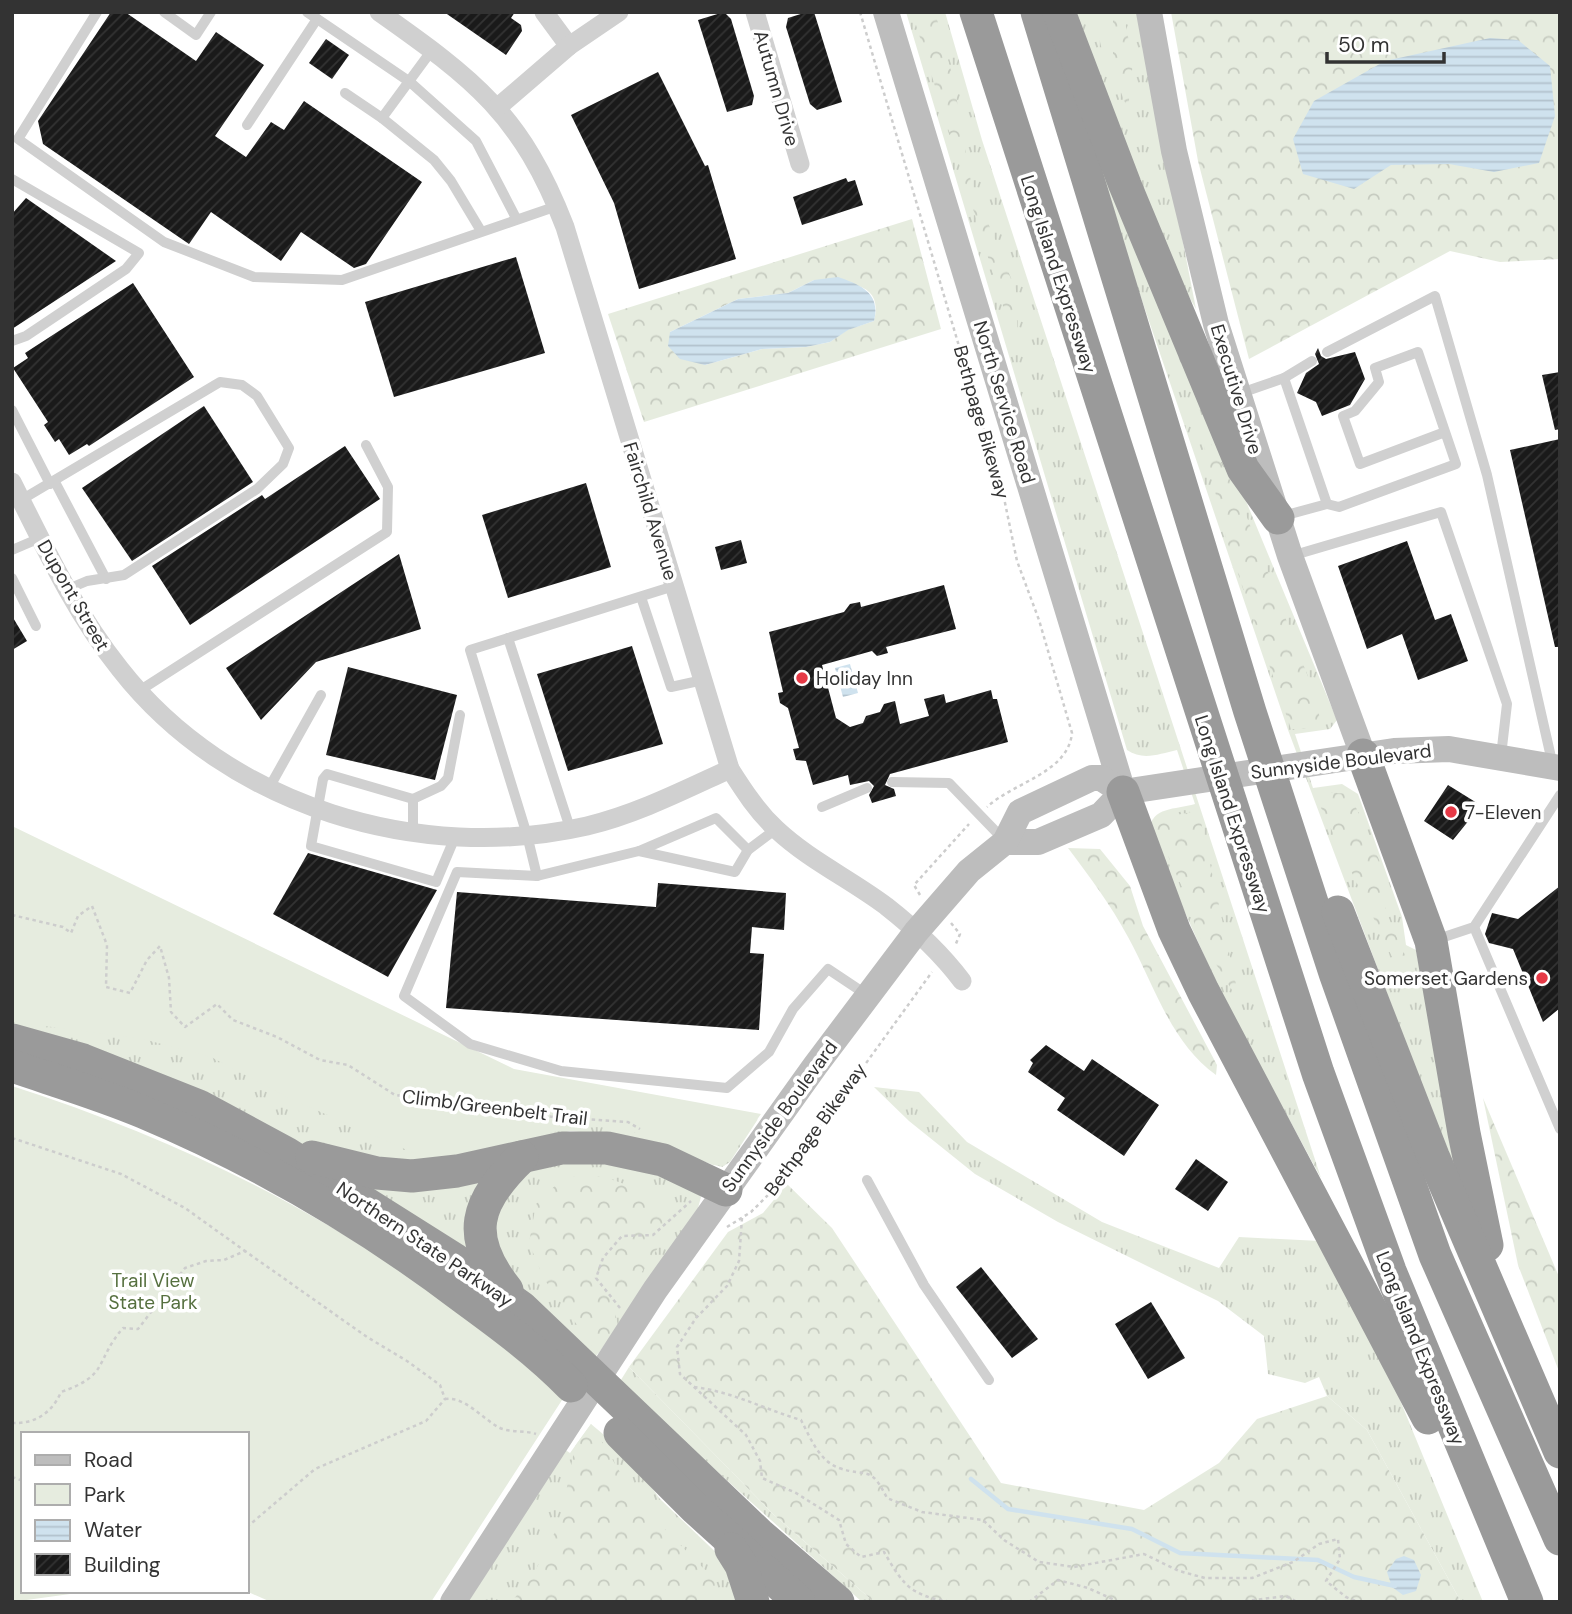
<svg xmlns="http://www.w3.org/2000/svg" width="1572" height="1614" viewBox="0 0 1572 1614" font-family="'DM Sans',sans-serif">
<defs>
<pattern id="grass-tufts" width="24" height="20" patternUnits="userSpaceOnUse" patternTransform="scale(1.75)"><rect width="24" height="20" fill="#e6ecdf"/><path d="M3 7l-1-3M5 7V3M7 7l1-3M15 17l-1-3M17 17v-4M19 17l1-3" fill="none" stroke="#c6cbc0"/></pattern>
<pattern id="forest-crowns" width="20" height="18" patternUnits="userSpaceOnUse" patternTransform="scale(1.75)"><rect width="20" height="18" fill="#e6ecdf"/><path d="M2 6a3 3 0 1 1 6 0M12 15a3 3 0 1 1 6 0" fill="none" stroke="#c6cbc0"/></pattern>
<pattern id="water-rules" width="6" height="5" patternUnits="userSpaceOnUse" patternTransform="scale(1.75)"><rect width="6" height="5" fill="#cfe2ee"/><path d="M0 2.5h6" fill="none" stroke="#b2c2cd"/></pattern>
<pattern id="building-hatch" width="6" height="6" patternUnits="userSpaceOnUse" patternTransform="scale(1.75)"><rect width="6" height="6" fill="#1a1a1a"/><path d="M-1 1l2-2M0 6l6-6M5 7l2-2" fill="none" stroke="#333"/></pattern>
</defs>
<rect width="100%" height="100%" fill="#fff"/>
<g fill="url(#grass-tufts)">
<path d="M906 12H945L982 140 1321 1178 1222 996 1149 831C1152 806 1175 810 1195 804L1177 750C1159 754 1143 761 1127 750Z"/>
<polygon points="1076,12 1138,12 1196,309 1166,256"/>
<polygon points="1082,124 1169,316 1337,720 1330,729 1295,734 1313,788 1342,784 1358,794 1402,917 1406,945 1416,950 1457,1164 1452,1166 1288,730"/>
<polygon points="12,999 527,1127 613,1124 738,1132 758,1119 730,1162 722,1167 619,1136 570,1131 433,1170 300,1144 12,1027"/>
<polygon points="874,1087 919,1092 967,1142 1102,1222 1219,1268 1239,1237 1320,1241 1393,1383 1483,1602 1461,1602 1367,1430 1327,1396 1319,1377 1305,1383 1268,1374 1264,1336 1218,1301 1058,1222 975,1174 909,1121"/>
<polygon points="635,1161 697,1188 701,1197 698,1208 592,1362 500,1272 489,1203 540,1163"/>
<polygon points="484,1171 473,1256 353,1184"/>
<polygon points="629,1367 773,1514 874,1602 862,1602 619,1383"/>
<polygon points="591,1424 628,1455 660,1499 727,1563 746,1602 467,1602 564,1449 570,1453"/>
</g>
<g fill="url(#forest-crowns)" fill-rule="evenodd">
<polygon points="912,12 935,12 953,78 971,182 1016,290 1018,354"/>
<polygon points="1089,12 1123,12 1133,61 1128,110"/>
<polygon points="1171,12 1560,12 1560,259 1500,262 1450,251 1249,359 1198,161"/>
<path d="M912 219 941 329 644 422 608 314ZM814 280C842 283 885 279 874 321L847 330 830 342 806 347 762 349 705 365 670 332 738 299 788 293Z"/>
<polygon points="1202,437 1209,440 1240,499 1315,695 1322,729 1291,729 1227,541"/>
<polygon points="1313,791 1350,794 1380,862 1382,898 1388,916 1402,950 1425,985 1414,1003"/>
<polygon points="1191,812 1201,822 1240,1003 1198,935 1186,896 1152,820"/>
<path d="M1068 848 1100 849 1130 886 1143 926 1217 1065 1216 1075C1170 1042 1154 984 1128 937 1111 905 1089 876 1068 848Z"/>
<polygon points="1483,1098 1560,1279 1560,1374 1518,1265"/>
<polygon points="602,1176 663,1198 670,1230 615,1312 618,1326 598,1354 544,1279 529,1243 536,1204 564,1177"/>
<polygon points="787,1184 832,1228 1001,1483 1144,1510 1219,1463 1257,1419 1327,1396 1367,1430 1461,1602 874,1602 773,1514 629,1367 728,1232 763,1213"/>
<polygon points="591,1424 638,1502 714,1579 720,1602 511,1602 531,1579 560,1522 575,1446"/>
</g>
<g fill="#e6ecdf">
<polygon points="1093,12 1113,12 1113,97"/>
<polygon points="12,826 514,1069 761,1114 724,1166 713,1165 663,1142 630,1131 599,1127 569,1129 525,1138 463,1156 425,1158 289,1098 211,1057 139,1038 12,1022"/>
<path d="M12 1086C158 1133 291 1195 417 1282 468 1317 516 1358 564 1397L431 1602H271L246 1591 247 1434H23V1591H92L12 1602Z"/>
</g>
<g fill="url(#water-rules)">
<polygon points="1490,38 1518,40 1550,66 1555,116 1539,163 1494,172 1449,164 1391,165 1354,189 1303,174 1293,139 1314,101 1385,61"/>
<path d="M838 277C861 285 881 293 874 321L848 330 830 342 806 347 762 349 705 365 680 359 668 346 670 332 738 299 788 293 814 280Z"/>
<polygon points="850,664 858,693 843,697 835,668"/>
<polygon points="1404,1556 1414,1560 1421,1575 1416,1591 1403,1595 1392,1587 1387,1572 1396,1559"/>
</g>
<g fill="none" stroke-linecap="round" stroke-linejoin="round">
<polyline stroke="#cfe2ee" stroke-width="4.5" points="971,1479 1008,1509 1132,1529 1180,1553 1318,1560 1354,1577 1395,1586"/>
</g>
<g fill="url(#building-hatch)">
<polygon points="111,12 125,12 196,61 216,32 264,65 215,136 246,157 271,122 284,130 304,101 422,182 366,264 354,268 301,232 281,261 211,212 189,244 43,144 38,121"/>
<polygon points="444,12 515,12 511,18 521,25 522,31 506,55"/>
<polygon points="724,12 731,19 754,96 752,105 727,112 698,20"/>
<polygon points="807,12 814,12 842,102 817,110 810,104 786,27 788,18"/>
<polygon points="326,39 349,55 332,79 309,63"/>
<polygon points="658,72 705,166 708,165 736,259 639,289 614,203 571,115"/>
<polygon points="846,178 848,182 855,180 863,205 802,225 793,197"/>
<polygon points="26,198 116,261 12,329 12,214"/>
<polygon points="516,257 545,353 394,397 365,302"/>
<polygon points="133,283 194,377 89,446 87,444 69,455 59,439 55,442 44,425 48,422 13,368 28,358 25,353"/>
<polygon points="1318,348 1321,356 1326,359 1355,352 1365,379 1350,405 1322,416 1316,402 1297,393 1306,373 1319,364 1315,354"/>
<polygon points="1560,372 1560,429 1555,430 1542,375"/>
<polygon points="204,406 253,482 132,561 82,488"/>
<polygon points="1560,439 1560,647 1555,647 1510,450"/>
<polygon points="345,446 380,499 190,625 152,566 262,495 265,499"/>
<polygon points="586,483 611,567 508,598 482,515"/>
<polygon points="741,540 747,563 721,570 715,547"/>
<polygon points="1407,541 1435,620 1451,614 1468,661 1418,680 1402,634 1367,649 1338,566"/>
<polygon points="399,554 421,629 316,662 261,720 226,668"/>
<polygon points="944,585 956,629 886,647 888,653 877,656 872,651 822,665 836,718 850,727 863,723 866,716 880,712 884,704 895,701 900,724 929,716 924,699 944,694 946,703 991,690 993,699 997,699 1008,742 890,774 885,785 894,789 896,796 872,803 869,795 874,786 869,781 850,785 848,775 813,785 806,761 796,760 793,749 799,748 788,708 780,703 778,693 783,692 769,632 844,612 850,604 860,602 861,607"/>
<polygon points="12,616 27,641 12,650"/>
<polygon points="632,646 663,744 568,771 537,674"/>
<polygon points="348,667 457,695 435,780 326,755"/>
<polygon points="1448,785 1477,803 1472,810 1474,814 1453,840 1424,821"/>
<polygon points="308,853 437,890 388,977 273,914"/>
<polygon points="658,883 786,893 784,930 752,927 750,953 764,954 759,1030 446,1008 457,892 656,907"/>
<polygon points="1560,886 1560,1008 1543,1022 1513,949 1489,943 1485,934 1492,913 1518,919"/>
<polygon points="1046,1045 1084,1071 1092,1059 1159,1105 1124,1156 1057,1110 1065,1098 1028,1072 1033,1063 1030,1060"/>
<polygon points="1196,1159 1228,1182 1208,1211 1175,1189"/>
<polygon points="981,1267 1038,1339 1012,1358 956,1287"/>
<polygon points="1151,1302 1185,1358 1148,1379 1115,1324"/>
</g>
<g fill="none" stroke-linecap="round" stroke-linejoin="round">
<g stroke="#cdcdcd" stroke-width="2.5" stroke-dasharray="3.5 3.5" stroke-linecap="butt">
<path d="M860 12 1004 498 1017 561 1039 620 1072 733C1068 773 1014 782 987 807"/>
<polyline points="920,895 914,885 969,824"/>
<polyline points="12,915 63,927 71,933 78,916 92,906 107,945 106,987 130,993 147,960 160,946 169,978 171,1012 185,1027 217,1004 233,1020 277,1037 320,1060 348,1065 395,1095 553,1117 628,1122 640,1129"/>
<polyline points="951,923 960,934 955,946"/>
<polyline points="12,1138 121,1174 185,1208 245,1251"/>
<path d="M742 1218 739 1261 727 1286 696 1318 677 1347 680 1374 746 1435 760 1461 762 1478 796 1493 839 1520 846 1544 861 1557 884 1552C892 1565 901 1583 915 1591 943 1608 987 1601 1019 1602"/>
<polyline points="727,1227 751,1212 777,1186 932,972"/>
<polyline points="620,1308 596,1278 603,1258 622,1236 653,1235 691,1201"/>
<path d="M694 1387C733 1392 764 1409 801 1420 810 1437 819 1461 839 1468 868 1478 870 1464 887 1498L922 1512 983 1520 1004 1540 1039 1562 1074 1567 1144 1554 1179 1571 1205 1578H1252L1293 1562 1319 1544 1338 1539 1340 1559 1326 1581 1346 1597 1358 1602"/>
<path d="M445 1399C464 1396 482 1418 498 1427 509 1433 524 1430 536 1434"/>
<path d="M12 1423C35 1424 52 1413 61 1392 110 1375 94 1362 123 1328L138 1329 185 1268 206 1261 224 1260 245 1251 367 1337 407 1361 440 1385 445 1399"/>
<polyline points="12,1477 23,1481"/>
<polyline points="247,1527 315,1469 426,1421 445,1399"/>
<polyline points="1029,1602 1058,1580 1088,1588 1119,1602"/>
<polyline points="1238,1602 1286,1596 1297,1602"/>
</g>
<g stroke="#d0d0d0" stroke-width="10">
<polyline points="97,12 18,139 164,242 254,277 342,280 557,206"/>
<polyline points="164,12 196,35 211,12"/>
<polyline points="307,12 410,82 476,141 516,218"/>
<polyline points="432,50 382,118 434,160 451,181 481,231"/>
<polyline points="345,93 382,118"/>
<polyline points="247,125 317,19"/>
<polyline points="12,179 139,253 126,269 26,336 12,341"/>
<polyline points="1327,352 1435,296 1487,475 1553,766"/>
<polyline points="1241,393 1284,378 1312,361"/>
<polyline points="12,410 50,484"/>
<polyline points="55,482 106,579"/>
<polyline points="21,500 220,382 242,385 257,396 289,448 283,464 257,489 124,575 87,581 68,589"/>
<polyline points="1327,504 1339,507 1456,464 1418,352 1375,368 1379,382 1355,411 1343,416 1360,464 1445,432"/>
<polyline points="1283,516 1327,504 1284,378"/>
<polyline points="12,550 40,538"/>
<polyline points="1291,556 1441,512 1507,704 1501,756"/>
<polyline points="12,578 36,626"/>
<polyline points="674,586 470,650 527,835 537,876 639,851 735,872 748,850 776,829"/>
<polyline points="641,597 671,687 703,680"/>
<polyline points="508,638 570,828"/>
<polyline points="139,691 387,532 388,487 366,445"/>
<polyline points="892,782 949,783 1003,839"/>
<polyline points="269,788 321,695"/>
<polyline points="413,799 441,786 448,778 460,715"/>
<polyline points="822,807 867,788"/>
<polyline points="413,832 413,799 327,774 323,779 311,846 436,882 455,837"/>
<polyline points="639,851 716,818 748,850"/>
<polyline points="537,876 457,872 404,996 470,1044 561,1071 727,1088 769,1052 793,1009 828,969 867,995"/>
<polyline points="1474,927 1560,1129"/>
<polyline points="1435,940 1474,927 1560,795"/>
<polyline points="867,1180 924,1285 989,1380"/>
</g>
<g stroke="#d0d0d0" stroke-width="19">
<path d="M379 12C474 79 522 115 565 227L730 769C744 791 757 811 776 829 809 860 850 879 886 906 914 928 941 953 962 981"/>
<polyline points="544,12 569,46"/>
<polyline points="755,12 800,164"/>
<polyline points="498,107 569,46 619,12"/>
<path d="M12 482C44 546 75 613 120 669 228 807 420 864 587 826 637 814 684 790 730 769"/>
</g>
<g stroke="#bdbdbd" stroke-width="26">
<polyline points="886,12 1123,792"/>
<polyline points="1149,12 1174,151 1216,324 1290,556 1363,755"/>
<polyline points="1005,842 1038,842 1101,815 1123,792 1394,751 1449,749 1560,768"/>
<polyline points="453,1602 655,1290 815,1066 916,932 969,871 1005,842 1020,812 1092,778 1101,778 1123,792"/>
</g>
<g stroke="#9a9a9a" stroke-width="33">
<polyline points="976,12 1318,1073 1390,1271 1527,1602"/>
<polyline points="1037,12 1250,712 1335,973 1435,1255 1560,1539"/>
<polyline points="1059,12 1125,185 1243,469 1278,518"/>
<polyline points="1363,755 1431,941 1464,1133 1487,1245"/>
<polyline points="1123,792 1174,930 1203,991 1428,1418"/>
<polyline points="1338,912 1433,1156 1560,1452"/>
<polyline points="12,1040 83,1060 199,1106 286,1153 454,1259 522,1308 759,1534 838,1602"/>
<path d="M12 1066C56 1081 100 1094 143 1112 257 1160 365 1223 464 1298 501 1325 539 1353 571 1386"/>
<polyline points="312,1157 377,1173 412,1176 457,1171 562,1148 607,1148 663,1160 726,1190"/>
<path d="M507 1290C464 1236 475 1202 522 1157"/>
<polyline points="620,1433 696,1509 799,1602"/>
<polyline points="731,1549 741,1565 753,1602"/>
</g>
</g>
<g fill="#e63946" stroke="#fff" stroke-width="2.5">
<circle cx="802" cy="678" r="7"/>
<circle cx="1451" cy="812" r="7"/>
<circle cx="1542" cy="978" r="7"/>
</g>
<g text-anchor="middle" stroke-width="7" stroke-linejoin="round" paint-order="stroke">
<g font-size="19" fill="#333" stroke="#fff">
<text transform="translate(777 88) rotate(74)" y="7">Autumn Drive</text>
<text transform="translate(1059 274) rotate(72)" y="7">Long Island Expressway</text>
<text transform="translate(1237 389) rotate(73)" y="7">Executive Drive</text>
<text transform="translate(1005 402) rotate(73)" y="7">North Service Road</text>
<text transform="translate(982 422) rotate(74)" y="7">Bethpage Bikeway</text>
<text transform="translate(651 511) rotate(73)" y="7">Fairchild Avenue</text>
<text transform="translate(74 595) rotate(60)" y="7">Dupont Street</text>
<text transform="translate(1341 761) rotate(-7)" y="7">Sunnyside Boulevard</text>
<text transform="translate(1233 814) rotate(72)" y="7">Long Island Expressway</text>
<text transform="translate(495 1107) rotate(7)" y="7">Climb/Greenbelt Trail</text>
<text transform="translate(779 1116) rotate(-54)" y="7">Sunnyside Boulevard</text>
<text transform="translate(815 1129) rotate(-54)" y="7">Bethpage Bikeway</text>
<text transform="translate(425 1244) rotate(34)" y="7">Northern State Parkway</text>
<text transform="translate(1421 1348) rotate(68)" y="7">Long Island Expressway</text>
</g>
<g font-size="19" fill="#333" stroke="#fff" text-anchor="start">
<text x="816" y="685">Holiday Inn</text>
<text x="1465" y="819">7-Eleven</text>
<text x="1528" y="985" text-anchor="end">Somerset Gardens</text>
</g>
<g font-size="19" fill="#56703f" stroke="#fff">
<text x="153" y="1287">Trail View<tspan x="153" dy="22">State Park</tspan></text>
</g>
</g>
<rect width="1572" height="1614" fill="none" stroke="#333333" stroke-width="28"/>
<rect x="21" y="1432" width="228" height="161" fill="#ffffff" stroke="#adadad" stroke-width="2"/>
<rect x="35" y="1455" width="35" height="10" fill="#bdbdbd" stroke="#adadad" stroke-width="2"/>
<text x="84" y="1467" font-size="21" fill="#333333">Road</text>
<rect x="35" y="1484" width="35" height="21" fill="#e6ecdf" stroke="#adadad" stroke-width="2"/>
<text x="84" y="1502" font-size="21" fill="#333333">Park</text>
<rect x="35" y="1520" width="35" height="21" fill="url(#water-rules)" stroke="#adadad" stroke-width="2"/>
<text x="84" y="1537" font-size="21" fill="#333333">Water</text>
<rect x="35" y="1554" width="35" height="21" fill="url(#building-hatch)" stroke="#adadad" stroke-width="2"/>
<text x="84" y="1572" font-size="21" fill="#333333">Building</text>
<path d="M1327 52v10h117v-10" fill="none" stroke="#333333" stroke-width="3.5"/>
<text x="1338" y="52" font-size="21" fill="#333333" stroke="#ffffff" stroke-width="5" paint-order="stroke">50 m</text>
</svg>
